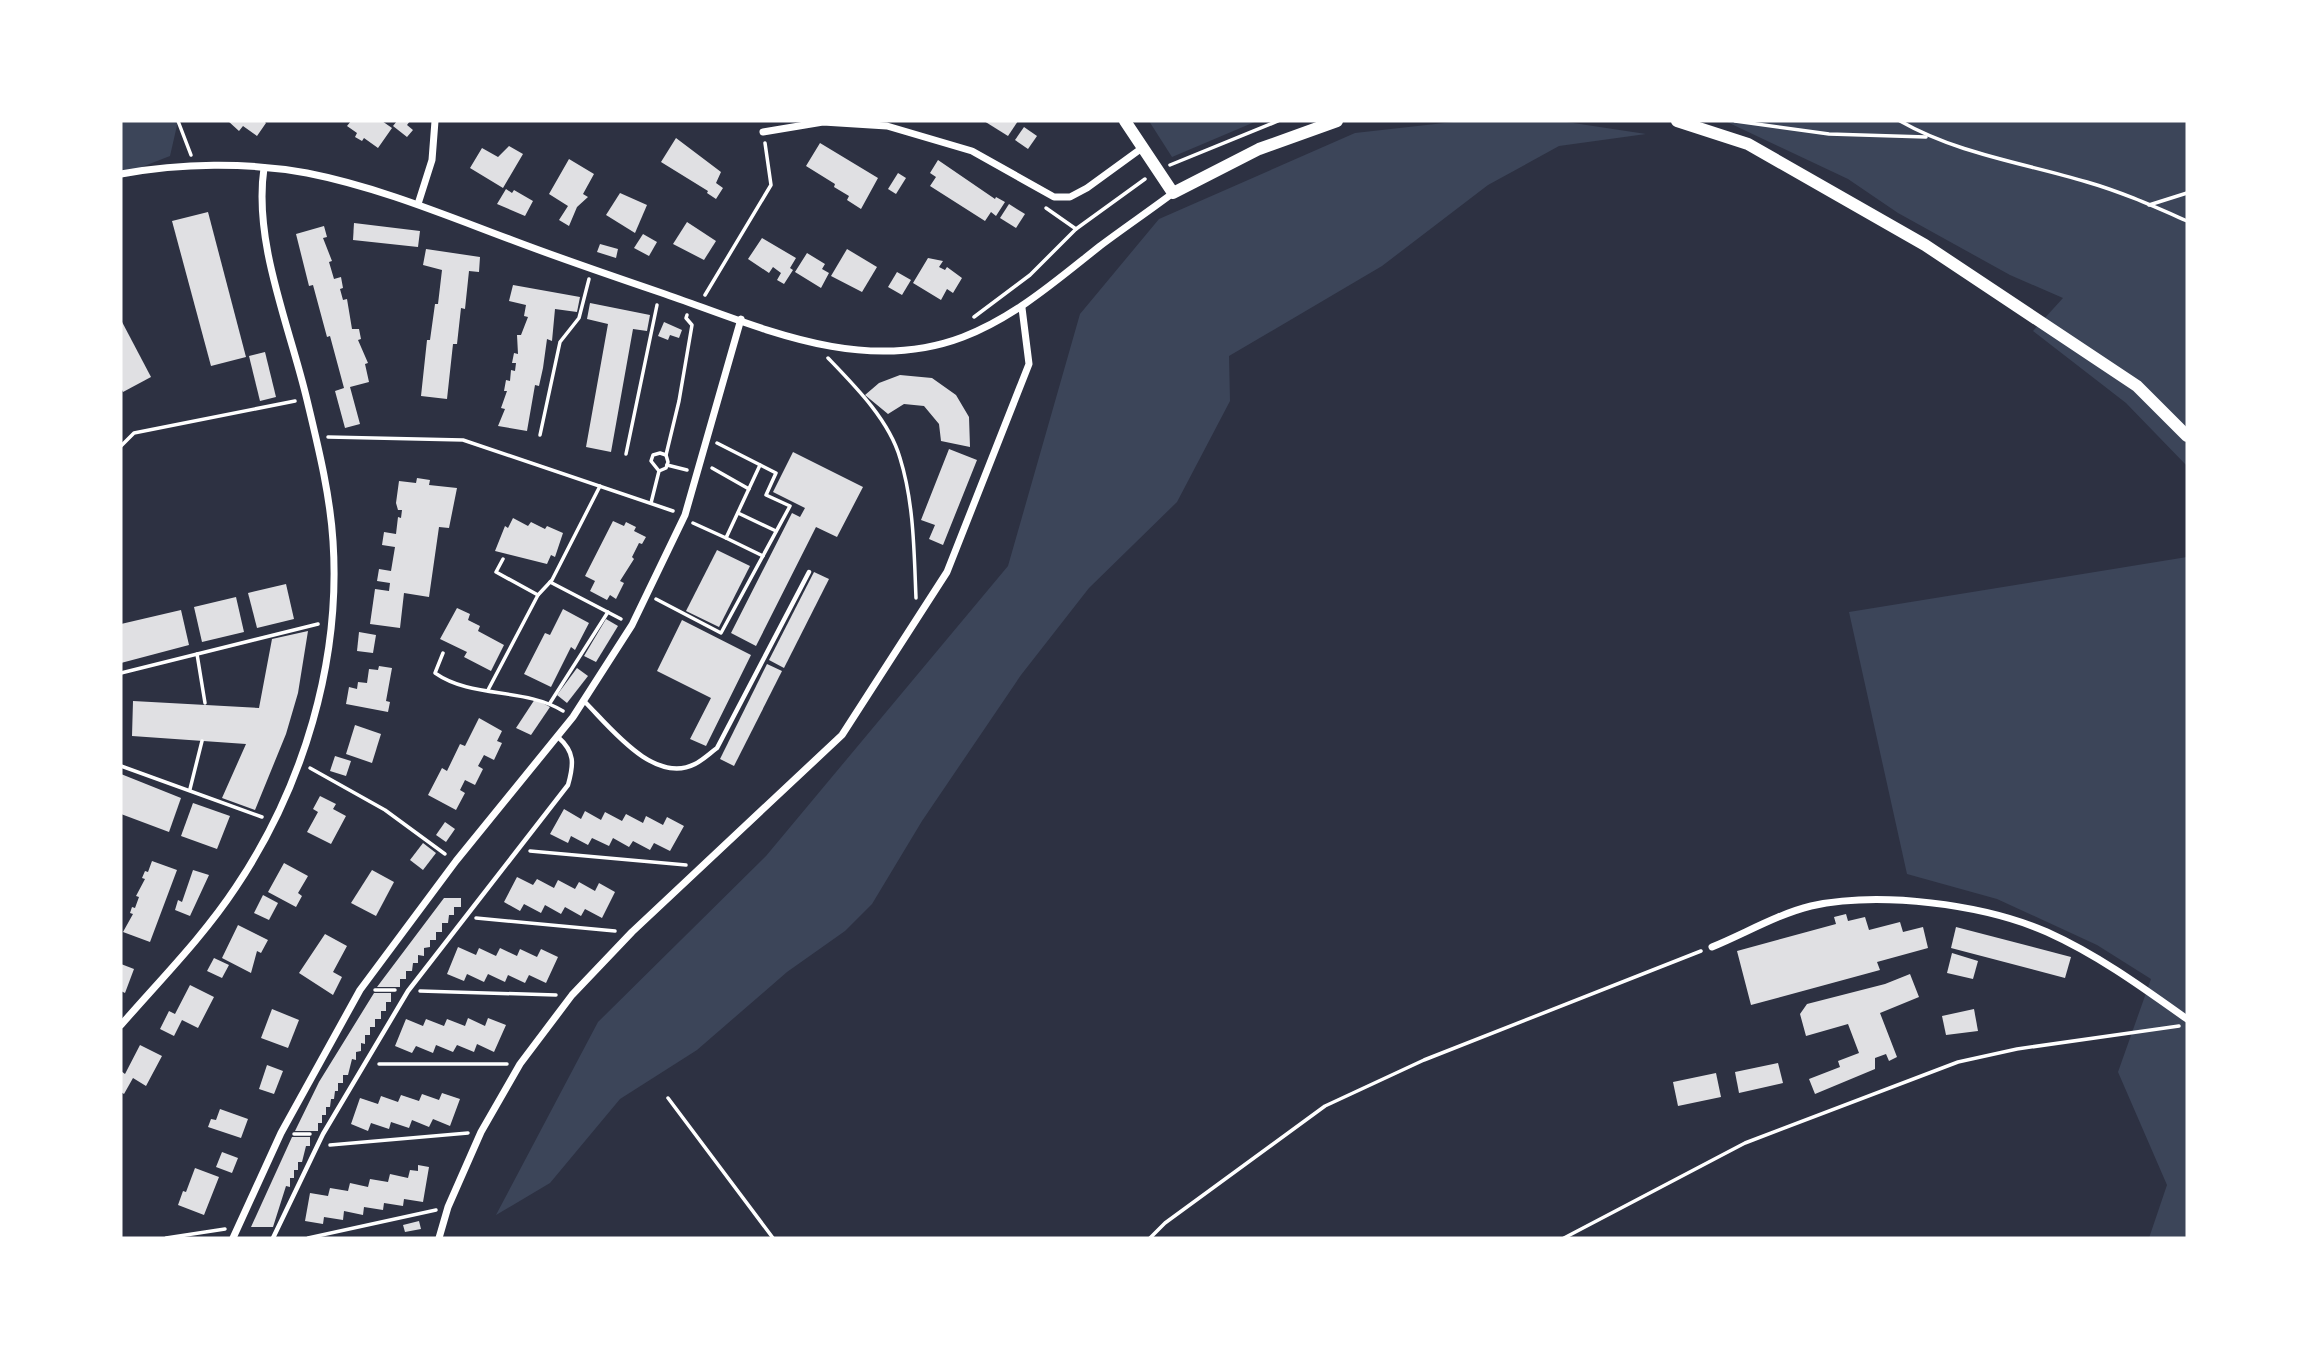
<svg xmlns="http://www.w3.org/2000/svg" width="2308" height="1359" viewBox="0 0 2308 1359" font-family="'PT Sans',sans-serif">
<rect width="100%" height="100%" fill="#2d3142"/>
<g fill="#3c4559">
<polygon points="121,121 178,121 170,156 121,175"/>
<polygon points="1149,121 1257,121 1172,157"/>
<polygon points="1462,121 1560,121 1646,134 1559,146 1488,185 1382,266 1229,356 1230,401 1177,502 1089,588 1021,675 922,821 872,904 845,931 787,972 697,1050 620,1099 550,1183 496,1215 598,1022 766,856 1008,566 1080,314 1159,219 1355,133"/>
<polygon points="1725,121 2187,121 2187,466 2126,403 2033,331 2063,298 2010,275 1898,213 1848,179"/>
<polygon points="2187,557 2187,1238 2149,1238 2167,1185 2118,1072 2151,979 2097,945 1997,899 1907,874 1849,612"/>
</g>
<g fill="#e0e0e3">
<polygon points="228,121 264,121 266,123 257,136 243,126 239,131"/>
<polygon points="351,121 382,121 392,128 378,148 364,138 362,141 355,137 357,133 347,126"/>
<polygon points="397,121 410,121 407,125 413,130 407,137 393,126"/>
<polygon points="984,121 1018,121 1008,136"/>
<polygon points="1024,127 1037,136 1028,149 1015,140"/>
<polygon points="676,138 721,172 716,183 723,188 716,199 707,193 708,191 661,162"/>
<polygon points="820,143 878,178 861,209 847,200 849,196 834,187 835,184 806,166"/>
<polygon points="509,146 523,154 503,188 470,168 482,148 498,157"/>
<polygon points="569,159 594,174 583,194 588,197 577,207 569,226 559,220 568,206 549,194"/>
<polygon points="938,160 995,199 996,197 1005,202 996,216 991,212 985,221 930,186 936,177 930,173"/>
<polygon points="898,173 906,178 896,194 888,189"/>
<polygon points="506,189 512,193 514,190 533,201 525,216 497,204"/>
<polygon points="620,193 647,205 635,233 606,215"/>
<polygon points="1009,204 1025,214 1016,228 1000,218"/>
<polygon points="208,212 246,357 211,366 172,221"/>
<polygon points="687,222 716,241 704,260 673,244"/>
<polygon points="354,223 420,231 418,247 353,240"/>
<polygon points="324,226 327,237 323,238 332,261 329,262 334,279 341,277 343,288 340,289 343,300 347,299 352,329 359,329 361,339 358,340 368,363 365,364 369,382 350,387 360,424 345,428 335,391 344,388 330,336 327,337 313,285 309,286 296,234"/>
<polygon points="643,234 657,242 649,256 634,248"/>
<polygon points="762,238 796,258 790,268 793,270 784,284 777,280 781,273 773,267 769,273 748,259"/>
<polygon points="600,244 618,249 616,258 597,252"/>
<polygon points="426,249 480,257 479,272 469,271 465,309 461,308 457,344 453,344 447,399 421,396 427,340 430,340 435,304 438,304 442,270 423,265"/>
<polygon points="847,249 877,267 862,292 831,276"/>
<polygon points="807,253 825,264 822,269 829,273 821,288 795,272"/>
<polygon points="928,258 943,261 939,267 945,270 947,267 962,278 953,293 947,289 941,300 913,283"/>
<polygon points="897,272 911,280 902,295 888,287"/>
<polygon points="513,285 580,297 577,312 555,309 552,341 547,339 543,368 539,386 535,385 527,431 498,426 505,409 501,408 507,391 504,391 506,380 510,381 511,370 515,371 516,363 512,363 514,353 518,354 517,335 521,335 528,317 524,316 526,305 509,301"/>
<polygon points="590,303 650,315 647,331 633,329 611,452 586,447 608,324 587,319"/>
<polygon points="121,320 151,377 123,392 121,388"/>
<polygon points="664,322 682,330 679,338 670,335 668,340 658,336"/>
<polygon points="265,352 276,397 260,401 249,356"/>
<polygon points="900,375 932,378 956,395 969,417 970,447 941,441 939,424 924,406 904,404 888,414 865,395 879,383"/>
<polygon points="949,449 977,460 943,545 929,539 935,525 921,520"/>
<polygon points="793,452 863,487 837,537 816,527 756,646 731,633 792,513 800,517 805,508 773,492"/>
<polygon points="417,478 430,480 429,485 457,488 449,528 439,527 429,597 404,593 400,628 370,624 375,589 389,591 390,583 377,581 379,569 391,571 395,547 382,545 384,532 396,534 398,517 401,518 402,510 398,510 396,503 399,481 416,483"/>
<polygon points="513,518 528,526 531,522 545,529 547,526 563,533 555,557 551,555 547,564 495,551 505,526 508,528"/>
<polygon points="613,521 624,526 626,522 636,527 634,531 646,537 642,544 639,543 632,557 634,559 620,581 624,583 616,599 610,595 607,600 590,591 595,581 585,576"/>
<polygon points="717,550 750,566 719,627 686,611"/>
<polygon points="814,572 829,579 784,668 769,660"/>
<polygon points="286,584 294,619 257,628 248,593"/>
<polygon points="236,597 244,632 202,642 194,607"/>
<polygon points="457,608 470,614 468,620 480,626 478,631 504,645 491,671 464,657 467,652 440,639"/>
<polygon points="563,609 589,623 575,650 571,647 551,687 524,674 545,633 550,635"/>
<polygon points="181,610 189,645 121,663 121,624"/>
<polygon points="606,619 618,626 596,662 584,656"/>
<polygon points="682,620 751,655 706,746 690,739 711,698 657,671"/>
<polygon points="308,631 298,693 286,734 255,810 222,798 246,744 132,736 133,701 259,708 272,639"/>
<polygon points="359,632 376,635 373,653 357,651"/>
<polygon points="767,664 782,671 734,766 720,759"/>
<polygon points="379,666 392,668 386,701 390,702 388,712 346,704 349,687 357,689 358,682 367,683 369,669 378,670"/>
<polygon points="577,668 588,676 567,703 557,695"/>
<polygon points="535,699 550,707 531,735 516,728"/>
<polygon points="479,718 502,731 497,741 502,743 494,760 484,755 478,766 483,769 475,785 465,780 460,790 465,793 456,810 428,795 442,768 447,771 460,744 465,746"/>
<polygon points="355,725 381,734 372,763 346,754"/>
<polygon points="335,756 351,761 346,776 330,771"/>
<polygon points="121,774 181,798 169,832 121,814"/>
<polygon points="320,796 336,804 333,809 346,816 331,844 307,832 318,812 313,809"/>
<polygon points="193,803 230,816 217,849 181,836"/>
<polygon points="564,809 581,819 585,811 601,820 605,812 622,821 626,814 643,823 646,816 663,825 667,817 684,826 670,851 654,843 650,850 633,841 629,847 613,838 609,846 592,838 588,845 571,836 568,843 550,834"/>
<polygon points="445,822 455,829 446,842 436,835"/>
<polygon points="423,843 436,853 423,870 410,860"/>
<polygon points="152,861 177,870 150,942 123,932 133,914 130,913 132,907 135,908 139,897 136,896 145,879 142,878 145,871 148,872"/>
<polygon points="284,863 308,876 298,893 302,896 296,907 268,892"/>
<polygon points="193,870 209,875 190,916 175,910 178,900 182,902"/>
<polygon points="372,870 394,882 376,916 351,903"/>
<polygon points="517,877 533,885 537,879 554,888 558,880 575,889 579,882 595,891 599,883 615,892 602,918 585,909 581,916 565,907 561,914 545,905 541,913 524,904 520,911 504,902"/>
<polygon points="263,895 278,903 269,920 254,913"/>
<polygon points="444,898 461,898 461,907 454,907 454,915 449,915 448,923 442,923 442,932 436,932 436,940 430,940 430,947 424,948 424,956 418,955 418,963 413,963 412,971 406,971 406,979 400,979 400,987 377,987"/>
<polygon points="1846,914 1848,921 1865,917 1869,930 1900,922 1903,932 1923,927 1928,948 1877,962 1880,970 1751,1005 1737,951 1836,924 1834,917"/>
<polygon points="238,925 268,940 261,953 257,951 251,973 222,958"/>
<polygon points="1956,927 2071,957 2065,978 1951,948"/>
<polygon points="325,934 347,946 333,972 342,977 333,995 299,973"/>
<polygon points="458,947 476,955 479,948 496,956 500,948 517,956 520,949 537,957 541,949 558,957 546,983 529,975 525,983 508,975 505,982 488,974 484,982 467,974 464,981 447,974"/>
<polygon points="1952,953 1978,961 1973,979 1947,973"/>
<polygon points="214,958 229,965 222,978 207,971"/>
<polygon points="121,964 134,969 125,993 121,991"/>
<polygon points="1910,974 1919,997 1880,1013 1897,1057 1889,1061 1886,1054 1875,1058 1875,1069 1815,1094 1809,1079 1840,1067 1838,1061 1859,1053 1848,1024 1806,1036 1800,1014 1807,1004 1885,984"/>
<polygon points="190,985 214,997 198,1028 182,1020 174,1036 160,1029 169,1011 175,1014"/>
<polygon points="374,993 391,993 391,1002 386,1002 386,1011 381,1011 381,1019 375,1019 375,1027 370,1027 370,1035 365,1035 365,1044 361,1043 361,1051 356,1052 356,1060 352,1059 348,1075 343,1075 343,1083 338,1083 338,1091 335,1091 334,1099 331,1099 330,1107 326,1107 326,1115 322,1115 322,1123 318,1123 318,1131 295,1131 319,1082"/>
<polygon points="272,1009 299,1020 288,1048 261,1038"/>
<polygon points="1974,1009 1978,1031 1946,1035 1942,1016"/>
<polygon points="468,1018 485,1026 488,1018 506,1025 494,1052 477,1044 474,1052 457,1045 453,1052 436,1045 433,1053 416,1046 412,1053 395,1046 406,1019 423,1026 426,1019 444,1026 447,1019 465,1026"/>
<polygon points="140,1045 162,1056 146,1086 133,1078 124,1094 121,1092 121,1071 125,1074"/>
<polygon points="1778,1063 1783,1083 1739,1093 1735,1072"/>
<polygon points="267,1065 283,1071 274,1094 259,1089"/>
<polygon points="1716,1073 1721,1097 1678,1106 1673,1082"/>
<polygon points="442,1093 460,1099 450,1126 433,1119 429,1127 412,1120 409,1128 391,1122 389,1129 371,1123 368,1131 351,1124 360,1098 378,1104 381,1096 398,1102 401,1095 419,1101 422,1094 439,1100"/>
<polygon points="220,1109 248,1119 241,1138 208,1127 211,1119 216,1120"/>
<polygon points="292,1137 310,1137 310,1146 306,1146 302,1162 298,1162 298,1170 294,1170 294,1178 290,1178 290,1187 286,1186 273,1227 251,1227"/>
<polygon points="222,1152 238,1158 232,1173 216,1167"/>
<polygon points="418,1165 429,1167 423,1202 404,1199 403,1206 384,1203 383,1210 364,1207 363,1215 344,1211 343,1220 324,1217 323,1224 305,1221 310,1193 328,1196 330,1188 348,1191 350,1183 368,1187 370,1179 388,1182 390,1174 408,1178 410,1170 418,1171"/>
<polygon points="195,1168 219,1177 204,1215 178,1205 183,1191 186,1192"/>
<polygon points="419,1221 421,1229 405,1232 403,1225"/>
</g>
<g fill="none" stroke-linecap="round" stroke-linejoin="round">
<g stroke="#fff" stroke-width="3.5">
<polyline points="178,121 191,155"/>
<polyline points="1735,121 1829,134 1926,137"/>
<path d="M1900 121C1958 154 2024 163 2087 182 2122 192 2155 207 2187 221"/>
<polyline points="1170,165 1278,121"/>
<polyline points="2149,205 2187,193"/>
<polyline points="1046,208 1076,229"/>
<polyline points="705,295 771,185 765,143"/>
<polyline points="974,317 1030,275 1076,229 1145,179"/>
<path d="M828 358C855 386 889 420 900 458 914 503 914 551 916 598"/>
<polyline points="540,435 560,342 579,318 589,279"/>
<polyline points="328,437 463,440 673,511"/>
<polyline points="121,446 134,433 295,401"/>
<polyline points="626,454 657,305"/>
<polyline points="666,455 679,401 692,325 686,318 687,315"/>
<polyline points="667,465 687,470"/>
<polyline points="712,468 749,489"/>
<polyline points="651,503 659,471 666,468 668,462 666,455 660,453 653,455 651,461 659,471"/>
<polyline points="738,513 776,531"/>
<polyline points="693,523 726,538 760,465"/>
<polyline points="726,538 763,556"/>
<polyline points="503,559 496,572 538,595"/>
<polyline points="550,582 621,619"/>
<polyline points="656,599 721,633 790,506 766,495 776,473 717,443"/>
<path d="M443 653 435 673C472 699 524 687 563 711"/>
<polyline points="197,654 205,703"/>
<polyline points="121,673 318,624"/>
<polyline points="488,690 538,595 552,580 600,486"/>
<polyline points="550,703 608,612"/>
<polyline points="121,766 262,817"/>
<polyline points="310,768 385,810 445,854"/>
<polyline points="190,789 202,741"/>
<polyline points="530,851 686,865"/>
<polyline points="476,918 615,931"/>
<polyline points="375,990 395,990"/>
<polyline points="420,991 556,995"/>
<polyline points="379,1064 507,1064"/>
<polyline points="668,1098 773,1238"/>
<polyline points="294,1134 310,1134"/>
<polyline points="330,1145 468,1133"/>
<polyline points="166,1238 225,1229"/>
<polyline points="308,1238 436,1210"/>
<polyline points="1150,1238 1165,1223 1325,1106 1424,1060 1701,951"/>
<polyline points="1564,1238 1745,1143 1958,1062 2017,1049 2179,1026"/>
</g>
<g stroke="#fff" stroke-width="4.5">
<path d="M585 702C610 727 654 785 695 764 703 760 710 753 717 748L809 572"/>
<path d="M273 1238 323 1134 408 991 568 785C574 764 575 752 558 737"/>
</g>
<g stroke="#fff" stroke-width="7">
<polyline points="763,132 823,122 887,126 972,151 1054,197 1070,197 1087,188 1142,148"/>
<path d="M121 174C181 163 247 162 307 173 378 187 445 215 512 240 562 259 612 276 662 293 758 326 861 376 963 337 1015 317 1057 280 1100 246 1124 228 1149 211 1173 193"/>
<polyline points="418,204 432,160 435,121"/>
<path d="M1712 947C1744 934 1778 914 1811 906 1880 891 1983 904 2047 932 2098 955 2142 987 2187 1019"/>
<path d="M121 1025C160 980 203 937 236 887 303 787 341 662 333 541 330 494 318 446 307 400 290 327 253 243 264 168"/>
<polyline points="233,1238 281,1133 360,990 456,861 573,717 632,625 685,515 741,319"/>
<polyline points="439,1238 448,1207 481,1132 520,1064 572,995 632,932 842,735 947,572 1029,364 1022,308"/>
</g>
<g stroke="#fff" stroke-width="12">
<polyline points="1125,121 1173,193 1259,149 1337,121"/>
<polyline points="1677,121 1748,144 1925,245 2137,386 2187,436"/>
</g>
</g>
<rect width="2308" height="1359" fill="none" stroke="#ffffff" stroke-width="245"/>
</svg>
